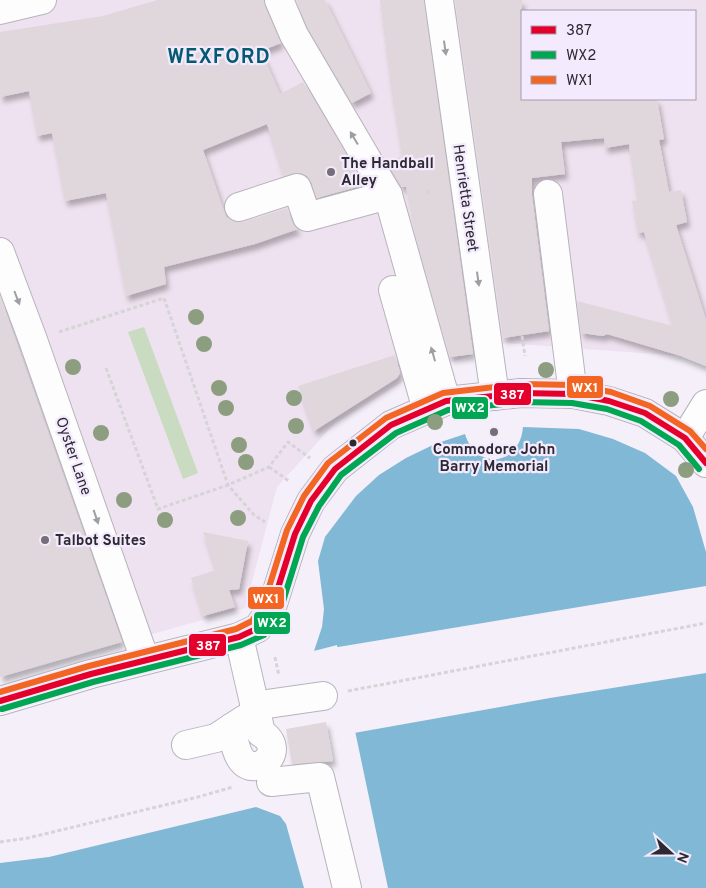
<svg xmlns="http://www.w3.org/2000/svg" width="706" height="888" viewBox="0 0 706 888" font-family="Overpass,sans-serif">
<defs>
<filter id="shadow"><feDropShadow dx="3" dy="5.5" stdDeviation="2.5" flood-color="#0004"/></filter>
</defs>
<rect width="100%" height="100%" fill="#f4eff9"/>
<path fill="#efe2f0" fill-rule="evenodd" d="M0 0H706V365L681 356 506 343 410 377 334 424 277 487 245 608 0 677ZM522 11H695V99H522Z"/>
<polygon fill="#c9dbc0" points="144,327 198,473 183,479 128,332"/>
<g fill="#80b8d5">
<path d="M523 427 579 429 613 439 645 453 676 476 693 507 706 552V888H388L337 645 314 651 322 627 324 609 318 561 325 537 356 496 379 475 406 458 435 444 465 434C476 471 520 466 523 427Z"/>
<polygon points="256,807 280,816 286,824 304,888 0,888 0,863 49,857"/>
</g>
<polygon fill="#f4eff9" points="706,586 706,673 550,698 354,733 335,648 314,654 314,651"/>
<g fill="#dfd7db" filter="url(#shadow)">
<polygon points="157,0 264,0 265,6 281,43 261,51 280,94 303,82 364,185 317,198 312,183 307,176 300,173 284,176 267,124 203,150 226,217 235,222 243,222 287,208 292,222 298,229 255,244 164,267 166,284 126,296 106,193 65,201 52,133 37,136 29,91 0,97 0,32 103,16"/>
<polygon points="296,0 325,0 371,93 352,103 308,28"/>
<polygon points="380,0 424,0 473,354 450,357 414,230 406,187 402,187 386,160 402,157 390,81"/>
<polygon points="455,0 522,0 522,99 657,99 664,139 659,140 669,192 681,190 687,222 676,225 706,320 706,366 681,356 607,334 603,336 581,333 577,301 673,326 644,232 638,233 632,201 637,200 629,144 605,148 604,138 561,142 565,174 532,178 532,196 549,331 503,338"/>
<polygon points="0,296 122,642 0,677"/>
<polygon points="395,355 400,373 397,378 314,431 298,386"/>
<polygon points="203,532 248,541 239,589 229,590 235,607 203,616 191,578 216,570"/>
<polygon points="326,722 333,761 292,764 286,729"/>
</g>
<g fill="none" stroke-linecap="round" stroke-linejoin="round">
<defs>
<g id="minor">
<polyline points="279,0 294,35 388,195 446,401"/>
<polyline points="439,0 495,396"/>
<polyline points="0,10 42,0"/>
<polyline points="548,194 573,394"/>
<polyline points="239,207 297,188 307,217 388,195"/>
<polyline points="0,252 33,340 145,660"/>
<polyline points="393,290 427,410"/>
<polyline points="685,438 706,404"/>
<polyline points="254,706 323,696"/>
<path d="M231 728C234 738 235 751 241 759 256 780 289 750 261 733L239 637"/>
<polyline points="186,745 216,738 245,719"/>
<polyline points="271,782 320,777 347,888"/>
</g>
<polyline id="major" points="0,701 91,674 239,637 258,628 272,607 295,534 311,501 335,469 391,425 446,401 521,393 573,394 609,401 645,413 685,438 706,463"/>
</defs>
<use href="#minor" stroke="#b7b3bb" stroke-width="30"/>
<use href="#major" stroke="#b7b3bb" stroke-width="30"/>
<g stroke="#d5d4d7" stroke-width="3" stroke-dasharray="4 2.5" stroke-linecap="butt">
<polyline points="428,190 429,196"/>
<polyline points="59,332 164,298 228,485 254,515 265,522"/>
<polyline points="522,336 525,356"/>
<polyline points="106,368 158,509 228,485 269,467 288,442 310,458"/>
<polyline points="269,467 289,481"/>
<polyline points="275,657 279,676"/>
<polyline points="348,691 706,623"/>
<polyline points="0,842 28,838 198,797 233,787"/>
</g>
<use href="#minor" stroke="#fdfdfe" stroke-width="28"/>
<use href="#major" stroke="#fdfdfe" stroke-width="28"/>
<defs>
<polyline id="bus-1" points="0,701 91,674 239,637 258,628 272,607 295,534 311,501 335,469 391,425 446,401 521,393 573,394 609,401 645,413 685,438 706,463"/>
<polyline id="bus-2" points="2,709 93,682 241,645 264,635 280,611 303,537 319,506 341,475 396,433 448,410 521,402 572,403 607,409 641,421 679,445 699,469"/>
<polyline id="bus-3" points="0,692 89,666 236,629 252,621 264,603 287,530 304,496 328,463 386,418 443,393 521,384 574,385 611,392 650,406 690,431 706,449"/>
</defs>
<use href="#bus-1" stroke="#f3ebfd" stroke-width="10"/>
<use href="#bus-2" stroke="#f3ebfd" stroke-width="10"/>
<use href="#bus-3" stroke="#f3ebfd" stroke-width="10"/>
<use href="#bus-1" stroke="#e4002b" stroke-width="6"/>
<use href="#bus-2" stroke="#00a651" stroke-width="6"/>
<use href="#bus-3" stroke="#f26522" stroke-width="6"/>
</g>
<g fill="#8c9e7f">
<circle cx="196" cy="317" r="8"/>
<circle cx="204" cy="344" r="8"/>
<circle cx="73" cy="367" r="8"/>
<circle cx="546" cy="370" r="8"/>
<circle cx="219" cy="388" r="8"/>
<circle cx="294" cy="398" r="8"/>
<circle cx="671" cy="399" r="8"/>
<circle cx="226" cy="408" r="8"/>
<circle cx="435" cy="422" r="8"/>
<circle cx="296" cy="426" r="8"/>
<circle cx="101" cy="433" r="8"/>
<circle cx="239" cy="445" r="8"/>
<circle cx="246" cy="462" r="8"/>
<circle cx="686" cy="470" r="8"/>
<circle cx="124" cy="500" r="8"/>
<circle cx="238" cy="518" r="8"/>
<circle cx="165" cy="520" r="8"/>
</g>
<defs><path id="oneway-solid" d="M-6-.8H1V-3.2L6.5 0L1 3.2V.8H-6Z" transform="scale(1.25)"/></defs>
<g fill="#9f9ea2">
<use href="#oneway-solid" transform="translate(445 48) rotate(82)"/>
<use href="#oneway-solid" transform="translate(354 138) rotate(-121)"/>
<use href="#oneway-solid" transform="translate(478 279) rotate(82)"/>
<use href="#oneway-solid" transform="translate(17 298) rotate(69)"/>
<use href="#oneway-solid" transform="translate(433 354) rotate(-106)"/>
<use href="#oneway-solid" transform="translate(96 517) rotate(71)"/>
</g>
<g fill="#736e78" stroke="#f3ebfd" stroke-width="2">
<circle cx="331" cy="172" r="5"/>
<circle cx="494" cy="432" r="5"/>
<circle cx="45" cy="540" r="5"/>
</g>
<circle fill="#2d2932" stroke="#f3ebfd" stroke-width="2" cx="353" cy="443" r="4.5"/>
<g text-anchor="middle" stroke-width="4.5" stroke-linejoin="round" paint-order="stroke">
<g font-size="15" font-weight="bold" fill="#2d2932" stroke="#f3ebfd" text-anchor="start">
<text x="341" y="168">The Handball<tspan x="341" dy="17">Alley</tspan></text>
<text x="494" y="454" text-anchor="middle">Commodore John<tspan x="494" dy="17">Barry Memorial</tspan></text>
<text x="55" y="545">Talbot Suites</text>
</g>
<g font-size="15" fill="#2d2932" stroke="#f3ebfd">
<text transform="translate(466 198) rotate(82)" y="5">Henrietta Street</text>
<text transform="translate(74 456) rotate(71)" y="5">Oyster Lane</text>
</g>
<g font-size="20" font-weight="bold" letter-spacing="1" fill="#055a72" stroke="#f3ebfd">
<text x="219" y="63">WEXFORD</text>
</g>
</g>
<g stroke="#f3ebfd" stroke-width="2">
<rect x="566" y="375" width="38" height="24" rx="5" fill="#f26522"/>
<rect x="493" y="382" width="39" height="24" rx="5" fill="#e4002b"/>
<rect x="451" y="396" width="38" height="24" rx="5" fill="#00a651"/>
<rect x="247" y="586" width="38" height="24" rx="5" fill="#f26522"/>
<rect x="253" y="611" width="38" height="24" rx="5" fill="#00a651"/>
<rect x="188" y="633" width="39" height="24" rx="5" fill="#e4002b"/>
</g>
<g font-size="14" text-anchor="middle" font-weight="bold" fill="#fff">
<text x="585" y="392">WX1</text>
<text x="512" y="399">387</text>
<text x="470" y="412">WX2</text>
<text x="266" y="603">WX1</text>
<text x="272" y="627">WX2</text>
<text x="208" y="650">387</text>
</g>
<rect x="521" y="10" width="175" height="90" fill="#f3ebfd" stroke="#a49dac"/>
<rect x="531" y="26" width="25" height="8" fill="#e4002b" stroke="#a49dac"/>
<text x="566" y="35" font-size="15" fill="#2d2932">387</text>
<rect x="531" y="51" width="25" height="8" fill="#00a651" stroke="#a49dac"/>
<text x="566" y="60" font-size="15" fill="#2d2932">WX2</text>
<rect x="531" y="76" width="25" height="8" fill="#f26522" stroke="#a49dac"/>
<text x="566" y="85" font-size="15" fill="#2d2932">WX1</text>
<g transform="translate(671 853) rotate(111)" stroke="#f3ebfd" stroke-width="4" paint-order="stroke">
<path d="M0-4L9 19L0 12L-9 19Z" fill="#2d2932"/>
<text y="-8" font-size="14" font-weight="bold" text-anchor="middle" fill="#2d2932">N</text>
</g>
</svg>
